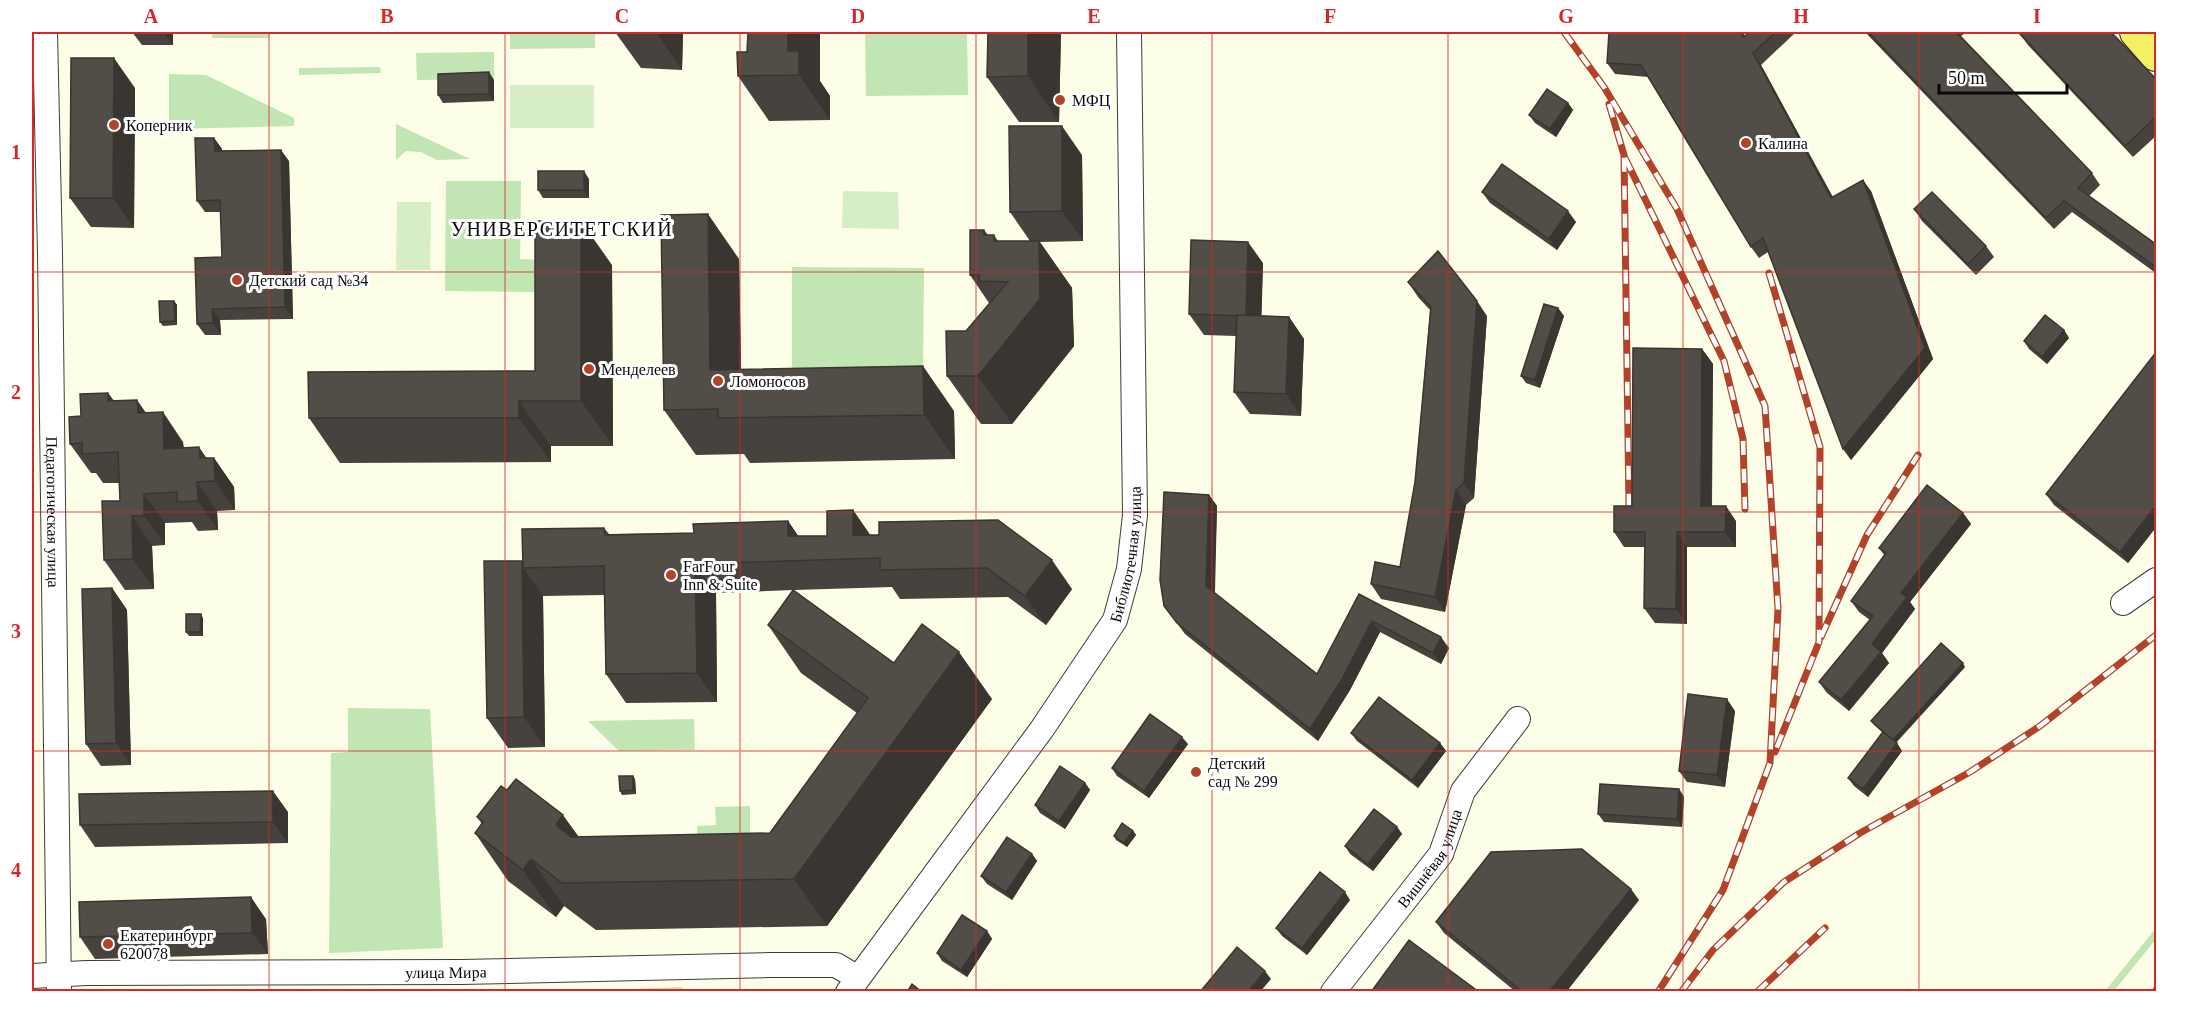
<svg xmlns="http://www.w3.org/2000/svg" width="2188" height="1023" viewBox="0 0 2188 1023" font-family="'Times New Roman',serif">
<rect width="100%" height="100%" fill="#fdfee7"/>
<g fill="#c2e5b4">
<rect x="212" y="32" width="58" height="6"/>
<polygon points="510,32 595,32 595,48 510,49"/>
<polygon points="865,32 967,32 968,95 866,96"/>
<polygon points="494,52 494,79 417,80 416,53"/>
<polygon points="380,67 381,73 299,75 299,68"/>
<polygon points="169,74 206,75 294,118 294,126 169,129"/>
<polygon points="396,124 470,159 437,160 421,152 406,151 396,160"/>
<polygon points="446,181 521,181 520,259 539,260 540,292 445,291"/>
<polygon points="792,267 924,268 923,369 792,368"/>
<polygon points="348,708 430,709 443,948 329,953 331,753 348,752"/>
<polygon points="694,719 695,750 619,751 588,721"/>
<polygon points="750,806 750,843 698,844 697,826 716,825 715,807"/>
<polygon points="2156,928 2156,939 2114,991 2105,991"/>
<polygon points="681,987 684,991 580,991"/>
</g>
<g fill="#d6edc5">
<rect x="510" y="85" width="84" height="43"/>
<polygon points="843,191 898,192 899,229 842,228"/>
<polygon points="397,202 431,202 430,270 396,270"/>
</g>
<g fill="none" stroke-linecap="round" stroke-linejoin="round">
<defs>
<g id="minor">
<path id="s1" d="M45 32 50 253 59 992"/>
<polyline points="2123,603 2156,580"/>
<path id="s2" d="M32 976 86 973 461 972 770 965H836L858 978"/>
<path id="s3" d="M848 992 1042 729 1115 620 1129 569 1135 515 1129 32"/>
<path id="s4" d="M1333 992 1441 854 1463 791 1518 719"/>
</g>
<polyline id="major" points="2136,32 2156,55"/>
</defs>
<use href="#minor" stroke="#3d3d3d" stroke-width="26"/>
<use href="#major" stroke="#1b1b1b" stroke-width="34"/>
<use href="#minor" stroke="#fff" stroke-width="24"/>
<use href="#major" stroke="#f3f063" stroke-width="32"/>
<defs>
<g id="rail">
<polyline points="1564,32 1604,87 1677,209 1765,406 1778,609 1770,763 1723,890 1658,992"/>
<polyline points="1609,104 1624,155 1629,507"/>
<polyline points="1625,158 1724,361 1743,439 1745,509"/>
<polyline points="1769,273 1820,447 1819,642 1775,752"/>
<polyline points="1821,637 1867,535 1918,455"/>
<polyline points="1681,992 1713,950 1784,882 1860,833 1970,772 2040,726 2156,635"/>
<polyline points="1757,992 1825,928"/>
<polyline points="2155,992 2156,990"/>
</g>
</defs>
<use href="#rail" stroke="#b24229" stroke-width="7"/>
<use href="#rail" stroke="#fff" stroke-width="4.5" stroke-dasharray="14" stroke-linecap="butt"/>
</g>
<g fill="#47423d">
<polygon points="132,32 173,32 173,45 142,45"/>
<polygon points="318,32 365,32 363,33"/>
<polygon points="615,32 683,32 682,70 641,68"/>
<polygon points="988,32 1061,32 1059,122 1019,122 987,77"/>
<polygon points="1609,32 1743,32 1745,36 1749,32 1796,32 1761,65 1833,197 1871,191 1933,359 1851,460 1768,252 1759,258 1751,247 1648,77 1615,74 1607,63"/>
<polygon points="1865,32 1967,32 1961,36 2092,173 2100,185 2089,196 2157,245 2157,274 2072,212 2054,229"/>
<polygon points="2020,34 2157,80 2157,135 2133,157 2028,45"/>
<polygon points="747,52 820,81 830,96 830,120 769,121 738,76"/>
<polygon points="494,80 494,101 443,103 438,95"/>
<polygon points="135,88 134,228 91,227 70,198"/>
<polygon points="1568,103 1573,110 1556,137 1535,123 1529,115"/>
<polygon points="214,138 222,149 222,151 289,161 293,319 220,320 221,335 205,335 197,324 222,257 221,212 205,212 197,201"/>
<polygon points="1082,155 1083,241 1040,242 1072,288 1074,346 1012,424 981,424 947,376 966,331 989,303 970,275 984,230 988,235 994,235 998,241 1030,241 1010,212"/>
<polygon points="589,179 589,198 543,198 538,190"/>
<polygon points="1482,192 1576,222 1557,250 1490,203"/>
<polygon points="1914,209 1986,246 1994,257 1976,275 1922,221"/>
<polygon points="739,259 741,369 954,411 955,459 750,463 744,454 696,455 664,410"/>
<polygon points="1263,263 1261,316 1289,317 1304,339 1301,416 1250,414 1234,392 1236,336 1204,335 1189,314"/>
<polygon points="612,265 613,446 551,446 551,462 340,463 309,418 535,371"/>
<polygon points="1408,282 1487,316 1474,498 1466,505 1445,612 1381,599 1371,584 1400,567 1415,482 1430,310 1418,297"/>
<polygon points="174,301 177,305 177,325 163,326 160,322"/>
<polygon points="1558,308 1564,316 1540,388 1526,383 1521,376"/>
<polygon points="2064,330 2069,338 2047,364 2029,349 2024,341"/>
<polygon points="1702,349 1713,364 1712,506 1736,521 1736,547 1687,547 1687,624 1655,623 1644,608 1645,547 1624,547 1614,532 1632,506"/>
<polygon points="2157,351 2157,526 2128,563 2054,505 2046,494"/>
<polygon points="108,393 114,401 146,413 183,442 184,448 206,458 214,458 234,487 235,510 217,511 218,530 198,531 192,522 165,523 165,545 152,546 154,589 125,590 104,560 120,501 119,483 103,483 96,473 91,473 70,444"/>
<polygon points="1209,495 1217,506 1215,593 1317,674 1359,594 1449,648 1441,664 1380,632 1350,690 1318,741 1185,634 1164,606"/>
<polygon points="853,510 870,535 1072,589 1046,625 1008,597 900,599 892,587 794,590 894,663 992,699 827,926 596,930 564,906 556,917 508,881 475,833 482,824 477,817 507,790 579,837 770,833 857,713 801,673 768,625 793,590 716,593 717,702 626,703 606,674 604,595 543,596 545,747 508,748 487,718 522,561 604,528 609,534 694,533 788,521 798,536 827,536"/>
<polygon points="1963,513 1971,524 1910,602 1915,609 1882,653 1889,663 1849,711 1827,693 1819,682 1870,620 1859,612 1851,601 1885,556 1879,548"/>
<polygon points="112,588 127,610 131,765 101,766 86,744"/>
<polygon points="203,618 203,636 189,636 186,632"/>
<polygon points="1965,667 1896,742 1902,751 1868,797 1854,786 1848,778 1882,732 1874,725 1871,721"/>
<polygon points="1735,711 1725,787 1687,782 1679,771"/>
<polygon points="1351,733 1440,743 1446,751 1418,788 1357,741"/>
<polygon points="1188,744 1149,798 1117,776 1112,768"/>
<polygon points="635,779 636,794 622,795 620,791"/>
<polygon points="1085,783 1090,790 1065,829 1040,813 1035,805"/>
<polygon points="1679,789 1684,797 1682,827 1604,822 1598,814"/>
<polygon points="288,812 288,843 95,847 80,825"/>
<polygon points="1397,827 1402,834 1373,871 1350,854 1345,846"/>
<polygon points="1133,831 1136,835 1127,847 1116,840 1114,836"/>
<polygon points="1032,854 1037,861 1012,900 987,884 981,876"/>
<polygon points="1350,900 1307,955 1282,936 1276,928"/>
<polygon points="1639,900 1566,992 1516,992 1444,933 1436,922"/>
<polygon points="266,919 268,954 95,959 80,937"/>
<polygon points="987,931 992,939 967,977 942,961 937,953"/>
</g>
<g fill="#393632">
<polygon points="163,32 173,32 173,45"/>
<polygon points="656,32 683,32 682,70"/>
<polygon points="788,32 820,32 820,81 830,96 830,120 799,75 788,51"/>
<polygon points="1028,32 1061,32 1059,122 1028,76"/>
<polygon points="1753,53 1761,65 1839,210 1831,198"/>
<polygon points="114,58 135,88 134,228 113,198"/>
<polygon points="489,72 494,80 494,101 489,94"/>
<polygon points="1568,103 1573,110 1556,137 1550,129"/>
<polygon points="1062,126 1082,155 1083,241 1062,211"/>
<polygon points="214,138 222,149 223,163 215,151"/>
<polygon points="281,150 289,161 293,319 285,307"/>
<polygon points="584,171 589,179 589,198 584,190"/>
<polygon points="1863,180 1871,191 1933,359 1851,460 1843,449"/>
<polygon points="1568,211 1576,222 1557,250 1549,239"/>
<polygon points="708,214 739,259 742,415 710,370"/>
<polygon points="581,221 612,265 613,446 581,401"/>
<polygon points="1039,241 1072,288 1074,346 1012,424 978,376"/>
<polygon points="1248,242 1263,263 1261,337 1246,316"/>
<polygon points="174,301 177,305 177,325 175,321"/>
<polygon points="1477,301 1487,316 1474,498 1464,483"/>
<polygon points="1558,308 1564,316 1540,388 1535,380"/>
<polygon points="212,309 220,320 221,335 213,323"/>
<polygon points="1289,317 1304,339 1301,416 1286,394"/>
<polygon points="2064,330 2069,338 2047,364 2042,357"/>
<polygon points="1702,349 1713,364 1711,521 1701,506"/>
<polygon points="923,366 954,411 955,459 924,415"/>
<polygon points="108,393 129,422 108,401"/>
<polygon points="137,400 158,430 138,413"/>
<polygon points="519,401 551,446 551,462 519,418"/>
<polygon points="163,412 183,442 184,478 164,449"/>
<polygon points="199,447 214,469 214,458 234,487 235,510 200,458"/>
<polygon points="197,482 217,511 218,530 198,501"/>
<polygon points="1456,490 1466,505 1445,612 1435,597"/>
<polygon points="144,494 165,523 165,545 144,516"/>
<polygon points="1209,495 1217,506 1214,597 1206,586"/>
<polygon points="2157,504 2157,526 2128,563 2120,552"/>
<polygon points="1726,506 1736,521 1736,547 1725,532"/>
<polygon points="853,510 873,539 853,535"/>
<polygon points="1963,513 1971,524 1910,602 1915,609 1882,653 1889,663 1849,711 1841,700 1901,593"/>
<polygon points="132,516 152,546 154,589 133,559"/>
<polygon points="788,521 808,550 788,536"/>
<polygon points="1677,532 1687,547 1687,624 1676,609"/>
<polygon points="1052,560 1072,589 1046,625 1025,596"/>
<polygon points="522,561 523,568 543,596 545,747 524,717"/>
<polygon points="695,564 716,593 717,702 697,673"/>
<polygon points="112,588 127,610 131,765 116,743"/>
<polygon points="201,614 203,618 203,636 200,632"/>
<polygon points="1372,621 1380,632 1350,690 1318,741 1310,729"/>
<polygon points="1441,637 1449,648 1441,664 1433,653"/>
<polygon points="959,652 992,699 827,926 794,879"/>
<polygon points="1963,663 1965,667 1895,744 1892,740"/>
<polygon points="1727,699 1735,711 1725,787 1717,775"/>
<polygon points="1182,737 1188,744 1149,798 1144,791"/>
<polygon points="1440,743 1446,751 1418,788 1412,780"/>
<polygon points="1897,743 1902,751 1868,797 1863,789"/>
<polygon points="633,776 635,779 636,794 633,790"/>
<polygon points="1085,783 1090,790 1065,829 1059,821"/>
<polygon points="1679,789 1684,797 1682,827 1677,819"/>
<polygon points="273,791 288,812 288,843 273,822"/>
<polygon points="563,815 597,862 556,825"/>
<polygon points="1397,827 1402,834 1373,871 1368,864"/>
<polygon points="1133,831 1136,835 1127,847 1124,843"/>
<polygon points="1032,854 1037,861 1012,900 1006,892"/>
<polygon points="531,859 564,906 556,917 523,870"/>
<polygon points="1631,889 1639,900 1566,992 1549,992"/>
<polygon points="1345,892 1350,900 1307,955 1302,948"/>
<polygon points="251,897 266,919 268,954 252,933"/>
<polygon points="987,931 992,939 967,977 961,970"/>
<polygon points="1265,971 1271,979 1260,992 1248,992"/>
</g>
<g fill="#524d47" stroke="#393632" stroke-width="1.5">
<polygon points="748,32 788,32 788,51 799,51 799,75 738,76 737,52 747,52"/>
<polygon points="988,32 1028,32 1028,76 987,77"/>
<polygon points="1609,32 1741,32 1744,37 1749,32 1776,32 1753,53 1831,198 1863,180 1925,348 1843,449 1763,238 1751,247 1641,65 1607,63"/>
<polygon points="1868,32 1956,32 2092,173 2078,188 2157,245 2157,268 2064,201 2046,218"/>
<polygon points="2022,32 2111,32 2157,80 2157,116 2125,146 2020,34"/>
<polygon points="71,58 114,58 113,198 70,198"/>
<polygon points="489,72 489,94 438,95 438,74"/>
<polygon points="1547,89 1568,103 1550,129 1529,115"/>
<polygon points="1009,126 1062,126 1062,211 1010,212"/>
<polygon points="195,138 214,138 215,151 281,150 285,307 212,309 213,323 197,324 195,258 222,257 220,200 197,201"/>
<polygon points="1502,164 1568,211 1549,239 1482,192"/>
<rect x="538" y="171" width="46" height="19"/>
<polygon points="1932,192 1986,246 1968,264 1914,209"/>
<polygon points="708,214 710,370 923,366 924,415 718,418 718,409 664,410 661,215"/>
<polygon points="535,221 581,221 581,401 519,401 519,418 309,418 308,372 535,371"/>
<polygon points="970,230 984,230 984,235 994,235 994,241 1039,241 1040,299 978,376 947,376 946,331 966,331 1008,282 979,281 979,275 970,275"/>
<polygon points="1191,240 1248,242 1246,316 1189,314"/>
<polygon points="1438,251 1477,301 1464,483 1456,490 1435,597 1371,584 1375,562 1400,567 1415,482 1431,307 1408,282"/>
<polygon points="159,301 174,301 175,321 160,322"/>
<polygon points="1544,304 1558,308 1535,380 1521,376"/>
<polygon points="1237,315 1289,317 1286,394 1234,392"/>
<polygon points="2045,315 2064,330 2042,357 2024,341"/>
<polygon points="1633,348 1702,349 1701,506 1726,506 1725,532 1677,532 1676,609 1644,608 1645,532 1614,532 1614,506 1632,506"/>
<polygon points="2157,351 2157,504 2120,552 2046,494"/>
<polygon points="108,393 108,401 137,400 138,413 163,412 164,449 199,447 200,458 214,458 215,481 197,482 198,501 177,502 177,492 144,494 144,516 132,516 133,559 104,560 102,501 120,501 118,452 82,454 82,443 70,444 69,417 81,416 80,394"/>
<polygon points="1927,485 1963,513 1901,593 1907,597 1872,644 1881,652 1841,700 1819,682 1873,616 1851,601 1886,553 1879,548"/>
<polygon points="1164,492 1209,495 1206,586 1317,674 1359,594 1441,637 1433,653 1372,621 1342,679 1310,729 1177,623 1164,606 1160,580"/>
<polygon points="853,510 853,535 879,535 879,522 998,520 1052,560 1025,596 987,568 880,570 880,558 695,564 697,673 615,674 606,674 604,566 523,568 522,529 604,528 605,535 694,533 693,524 788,521 788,536 827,536 827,511"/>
<polygon points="484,561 522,561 524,717 487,718"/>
<polygon points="112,588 116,743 86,744 82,589"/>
<polygon points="793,590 894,663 922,624 959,652 794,879 562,883 531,859 523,870 475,833 483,822 477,817 501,786 507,790 516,779 563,815 556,825 571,837 770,833 868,698 768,625"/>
<polygon points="186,614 201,614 200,632 186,632"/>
<polygon points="1941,643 1963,663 1893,740 1871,721"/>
<polygon points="1688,694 1727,699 1717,775 1679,771"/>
<polygon points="1379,697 1440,743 1412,780 1351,733"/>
<polygon points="1150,714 1182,737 1144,791 1112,768"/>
<polygon points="1883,732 1897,743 1863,789 1848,778"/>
<polygon points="1060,766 1085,783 1059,821 1035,805"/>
<polygon points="619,776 633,776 633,790 620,791"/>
<polygon points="1600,784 1679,789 1677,819 1598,814"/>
<polygon points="273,791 273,822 80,825 79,794"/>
<polygon points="1374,809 1397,827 1368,864 1345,846"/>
<polygon points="1122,823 1133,831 1124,843 1114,836"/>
<polygon points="1007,837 1032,854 1006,892 981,876"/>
<polygon points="1582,849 1631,889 1549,992 1523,992 1436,922 1491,852"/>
<polygon points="1320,872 1345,892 1302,948 1276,928"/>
<polygon points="251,897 252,933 80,937 79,902"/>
<polygon points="962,915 987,931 961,970 937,953"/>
<polygon points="1409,940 1479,992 1371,992"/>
<polygon points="1237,947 1265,971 1248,992 1200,992"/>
<polygon points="912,984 922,992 907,992"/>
</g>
<path fill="none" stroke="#d62828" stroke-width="1.5" stroke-opacity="0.55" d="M269 32V992M505 32V992M740 32V992M976 32V992M1212 32V992M1448 32V992M1683 32V992M1919 32V992M32 272H2156M32 512H2156M32 751H2156"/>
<g fill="#b24229" stroke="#fff" stroke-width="2">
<circle cx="1060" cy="100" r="6"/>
<circle cx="114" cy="125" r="6"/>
<circle cx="1746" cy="143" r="6"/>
<circle cx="237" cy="280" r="6"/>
<circle cx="589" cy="369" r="6"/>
<circle cx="718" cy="381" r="6"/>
<circle cx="671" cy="575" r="6"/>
<circle cx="1196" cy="772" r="6"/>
<circle cx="108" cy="944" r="6"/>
</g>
<g text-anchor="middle" stroke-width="6" stroke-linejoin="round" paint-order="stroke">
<g font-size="16" fill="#0a0a0a" stroke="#fff" text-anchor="start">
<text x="1072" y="106">МФЦ</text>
<text x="126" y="131">Коперник</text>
<text x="1758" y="149">Калина</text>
<text x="249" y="286">Детский сад №34</text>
<text x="601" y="375">Менделеев</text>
<text x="730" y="387">Ломоносов</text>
<text x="683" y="572">FarFour<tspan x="683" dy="18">Inn &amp; Suite</tspan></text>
<text x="1208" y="769">Детский<tspan x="1208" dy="18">сад № 299</tspan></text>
<text x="120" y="941">Екатеринбург<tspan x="120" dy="18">620078</tspan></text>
</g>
<g font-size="16" fill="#0a0a0a" stroke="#fff">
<text dy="6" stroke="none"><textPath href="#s1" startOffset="480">Педагогическая улица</textPath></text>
<text dy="6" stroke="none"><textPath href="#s3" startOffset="525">Библиотечная улица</textPath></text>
<text dy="6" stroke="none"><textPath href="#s4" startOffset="166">Вишнёвая улица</textPath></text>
<text dy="6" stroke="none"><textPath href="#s2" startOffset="414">улица Мира</textPath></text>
</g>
<g font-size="20" letter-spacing="1.5" fill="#0a0a0a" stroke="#fff">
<text x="562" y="236">УНИВЕРСИТЕТСКИЙ</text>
</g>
</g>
<rect width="2188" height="1023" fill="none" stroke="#ffffff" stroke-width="66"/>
<path d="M1939 84v9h128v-9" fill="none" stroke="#0a0a0a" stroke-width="3"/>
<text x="1948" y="84" font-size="18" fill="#0a0a0a" stroke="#ffffff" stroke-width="4.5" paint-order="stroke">50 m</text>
<rect x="33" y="33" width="2122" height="957" fill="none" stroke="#d62828" stroke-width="2"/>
<g font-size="20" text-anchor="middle" font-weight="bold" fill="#d62828">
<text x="151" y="23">A</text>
<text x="387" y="23">B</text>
<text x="622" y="23">C</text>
<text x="858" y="23">D</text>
<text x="1094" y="23">E</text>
<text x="1330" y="23">F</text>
<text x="1566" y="23">G</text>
<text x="1801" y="23">H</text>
<text x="2037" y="23">I</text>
<text x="16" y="159">1</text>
<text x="16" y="399">2</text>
<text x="16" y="638">3</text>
<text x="16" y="877">4</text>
</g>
</svg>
